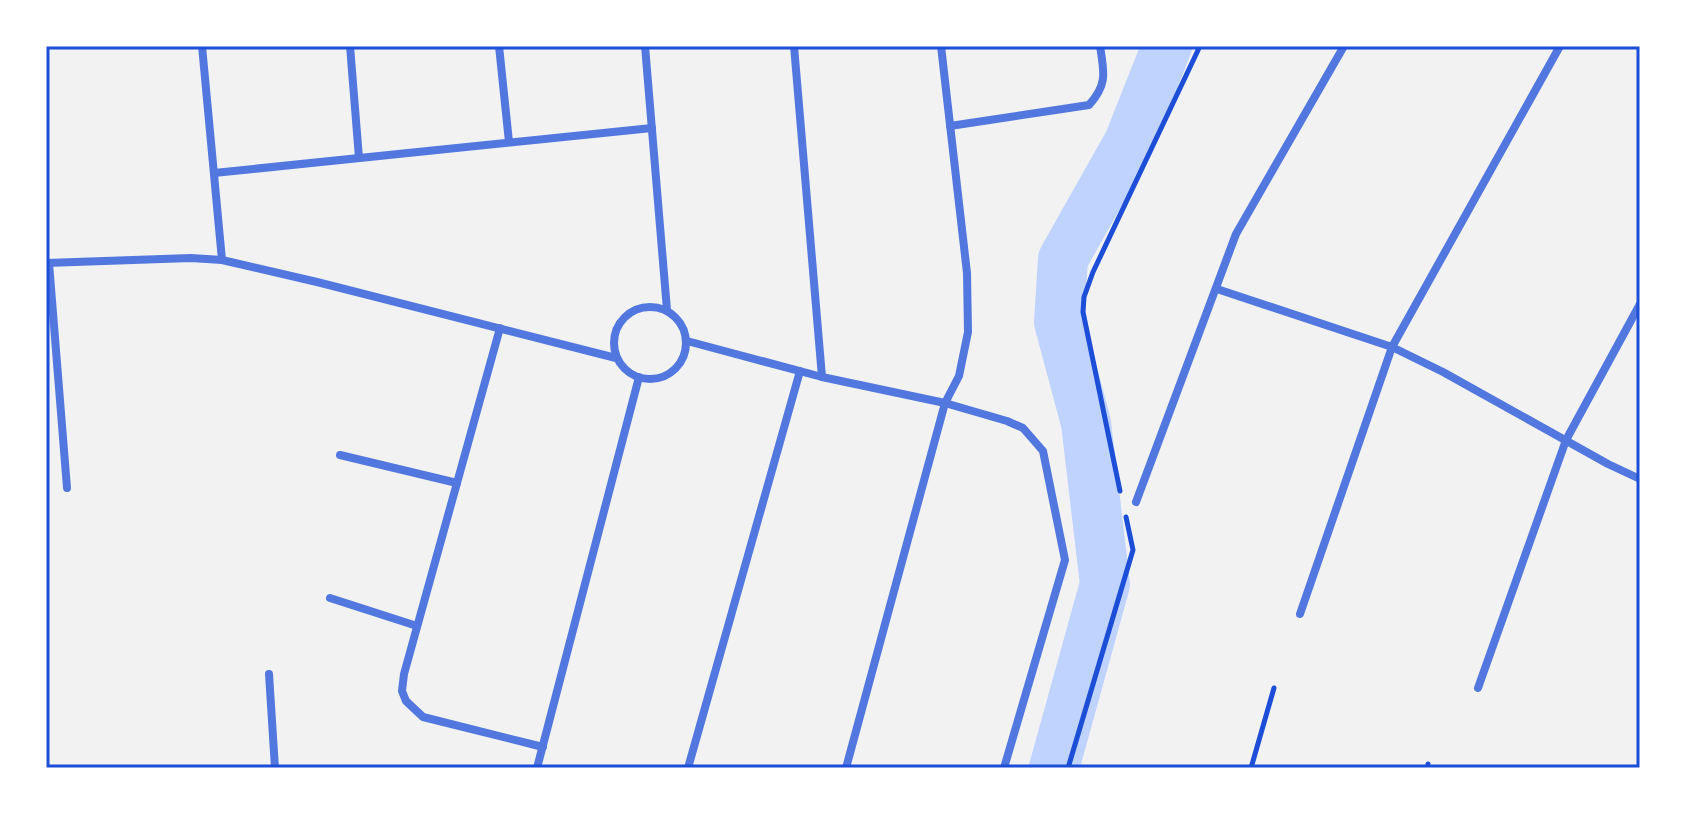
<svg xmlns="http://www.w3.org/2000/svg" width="1686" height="814" viewBox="0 0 1686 814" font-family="Ubuntu,sans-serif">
<rect width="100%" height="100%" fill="#f2f2f2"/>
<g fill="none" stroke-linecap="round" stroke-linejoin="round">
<polyline stroke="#bfd3fe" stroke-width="50" points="1054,768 1105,584 1086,423 1059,322 1063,259 1129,142 1167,46"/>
<g stroke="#1d4ed8" stroke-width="5">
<polyline points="1120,491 1083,312 1084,297 1093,272 1200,46"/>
<polyline points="1068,768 1133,550 1126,517"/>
<polyline points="1251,768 1274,688"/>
<polyline points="1427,768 1428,764"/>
</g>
<g stroke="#5277de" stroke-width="8">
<polyline points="202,46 222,260"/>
<polyline points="350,46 359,158"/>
<polyline points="499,46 509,142"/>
<polyline points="645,46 667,310"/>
<polyline points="794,46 822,377"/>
<path d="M950 126 1089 105C1108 84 1104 72 1100 46"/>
<polyline points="214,173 652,128"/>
<polyline points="46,263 191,258 222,260 317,282 616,358"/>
<polyline points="49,263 67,488"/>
<polyline points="1217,289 1392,347 1443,372 1608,464 1640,479"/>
<circle cx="650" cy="343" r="36"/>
<polyline points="500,328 404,674 402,691 406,701 423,717 543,747"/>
<polyline points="687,341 822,377 945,403 1007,421 1023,428 1043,451 1065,560 1004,768"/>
<polyline points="340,455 457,483"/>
<polyline points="1136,502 1236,234 1344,46"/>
<polyline points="330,598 417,626"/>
<polyline points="1300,614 1392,347 1560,46"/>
<polyline points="269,674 275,768"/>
<polyline points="1478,688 1566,440 1640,304"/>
<polyline points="537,768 639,377"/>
<polyline points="688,768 800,371"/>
<polyline points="846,768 945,403 959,376 968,332 967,273 941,46"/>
</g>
</g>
<rect width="1686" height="814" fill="none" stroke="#ffffff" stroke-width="96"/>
<rect x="48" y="48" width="1590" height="718" fill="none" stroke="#1d4ed8" stroke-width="3"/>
</svg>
